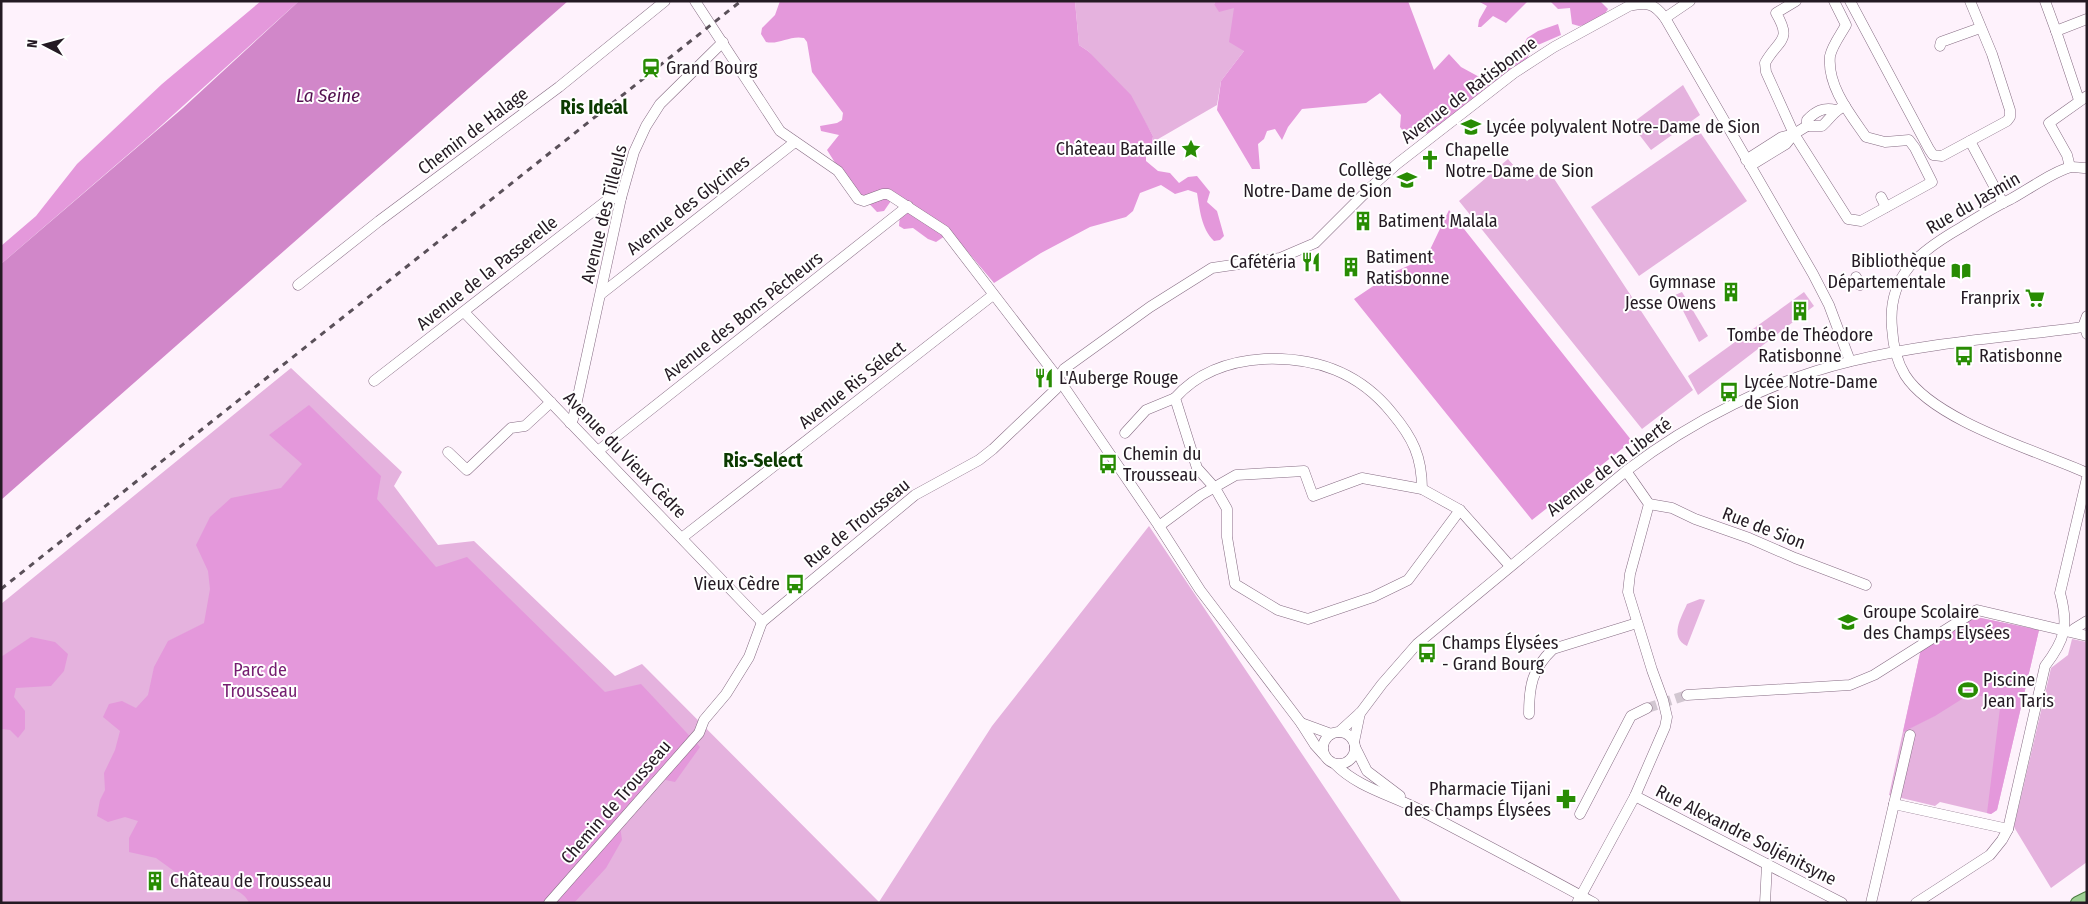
<svg xmlns="http://www.w3.org/2000/svg" width="2088" height="904" viewBox="0 0 2088 904" font-family="'Fira Sans Condensed',sans-serif">
<rect width="100%" height="100%" fill="#fef2fc"/>
<g fill="#e5b2de">
<polygon points="1075,1 1216,1 1214,4 1234,8 1244,51 1221,81 1217,105 1153,142 1153,136 1145,122 1088,51 1079,45"/>
<polygon points="1683,85 1700,115 1651,150 1631,124"/>
<polygon points="1700,132 1747,201 1639,276 1591,207"/>
<polygon points="1508,159 1527,181 1533,176 1549,171 1693,390 1642,429 1459,201"/>
<polygon points="1682,292 1708,336 1699,342 1675,295"/>
<polygon points="1804,292 1814,306 1698,395 1688,376"/>
<polygon points="291,368 402,472 394,486 438,545 474,541 615,676 642,664 879,902 992,726 1149,526 1402,903 1,903 1,604"/>
<path d="M1700 599 1705 600 1687 646C1669 637 1681 618 1687 604Z"/>
<polygon points="1976,617 2039,630 1997,810 1991,814 1940,802 1935,806 1889,795 1921,649"/>
<polygon points="2072,639 2087,642 2087,862 2051,888 2014,827 2051,668 2068,655"/>
</g>
<g fill="#e498db">
<polygon points="261,1 299,1 153,133 1,264 1,246 36,216 77,164 162,84"/>
<path d="M780 1H1075L1079 45 1088 51 1131 95 1153 136 1152 146 1146 154V161L1158 171 1170 173 1179 183 1188 177 1197 176 1210 192 1207 202 1217 211 1224 236 1220 240 1214 241C1201 228 1200 210 1197 193L1188 190 1175 194 1161 185 1140 193 1133 211 1126 217 1090 227 1041 253 994 283 951 232 936 242 928 239 913 228 904 229 899 226 901 200 893 198 884 211 877 212 844 177 827 150 839 135 821 131 820 126 837 123 842 120 843 113 812 72 807 42 804 38C790 35 779 45 766 42L761 34 762 28 775 15Z"/>
<polygon points="1216,1 1408,1 1434,70 1449,54 1461,67 1483,79 1522,49 1527,38 1538,31 1558,24 1561,35 1531,48 1526,63 1434,134 1413,132 1405,134 1400,127 1401,115 1380,93 1366,103 1302,109 1288,127 1282,140 1275,129 1267,131 1264,139 1258,144 1260,169 1252,169 1217,110 1221,81 1244,51 1229,42 1234,8 1219,12 1214,4"/>
<polygon points="1478,1 1528,1 1506,23 1493,16 1481,27 1478,27 1479,20 1487,6"/>
<polygon points="1550,1 1600,1 1608,9 1599,23 1579,26 1572,24 1570,8 1558,9"/>
<polygon points="1449,210 1632,441 1532,520 1354,299 1394,272 1426,258"/>
<path d="M309 405 381 476 377 499 436 567 467 557 605 692 641 684 700 747 675 782 652 777 619 819 622 840 606 868 574 903H249C245 891 224 885 213 880L196 887 156 858 129 852V838L138 821 125 817 108 822 97 816 100 800 105 790 104 773 115 750 120 731 103 717 109 704 122 701 136 708 148 695 154 667 168 641 204 623 210 589 208 571 196 545 210 517 231 498 281 488 302 464 269 435Z"/>
<polygon points="1976,617 2039,630 1997,810 1991,814 1987,813 2001,700 1970,694 1935,716 1903,732 1921,649 1967,620"/>
<polygon points="31,637 55,642 68,654 64,671 51,686 16,688 14,697 25,711 25,729 18,738 10,730 2,729 1,748 1,657"/>
</g>
<polygon fill="#d187c9" points="299,1 568,1 1,500 1,264 183,108"/>
<g fill="none" stroke-linecap="round" stroke-linejoin="round">
<polyline stroke="#d2c7d1" stroke-width="10" stroke-dasharray="10 5" stroke-linecap="butt" points="1647,708 1687,695"/>
<defs>
<g id="minor">
<polyline points="695,1 780,131 838,171 858,199 864,201 883,194 888,194 945,231 1058,378 1159,526 1200,590 1301,723 1315,745 1324,755"/>
<path d="M1796 1 1776 13C1793 42 1778 39 1765 63L1766 72 1794 134 1848 219 1861 221 1932 182 1915 148 1909 140 1885 142 1866 137C1850 114 1827 86 1830 56 1832 46 1841 34 1846 25L1834 1"/>
<polyline points="1850,1 1929,149 1933,155 1942,156 2007,121 2010,117 2010,110 1992,54 1970,1"/>
<polyline points="2045,1 2056,31"/>
<polyline points="1665,18 1690,1"/>
<polyline points="1940,46 1941,42 1980,28"/>
<polyline points="2079,100 2056,31 2087,19"/>
<path d="M1807 126V120C1816 111 1823 107 1836 110"/>
<polyline points="1970,141 2003,203"/>
<path d="M1746 160 1782 137 1794 134 1807 126H1822C1831 118 1834 110 1845 106"/>
<polyline points="1750,166 1786,144 1794,134"/>
<polyline points="2070,167 2067,155 2049,123 2087,96"/>
<path d="M2087 168C2082 168 2076 167 2072 167 2057 169 2026 191 2011 199 1994 207 1978 217 1962 227 1920 251 1887 275 1892 328 1893 345 1897 362 1905 375 1934 421 2038 451 2087 473"/>
<polyline points="1881,197 1886,207"/>
<polyline points="1856,277 1860,285"/>
<polyline points="298,285 379,221 559,87 665,1"/>
<polyline points="601,294 795,142"/>
<path d="M464 312C563 415 663 518 762 622"/>
<polyline points="2087,316 2084,324 2087,334"/>
<polyline points="374,381 610,198 621,198"/>
<polyline points="570,423 573,419 621,198 634,152 646,126 660,104 723,42"/>
<polyline points="1125,433 1146,410 1175,398"/>
<polyline points="598,451 908,206"/>
<polyline points="448,452 467,470 511,428 525,426 551,402"/>
<path d="M1422 489C1422 457 1413 438 1392 413 1359 372 1316 357 1264 359 1230 361 1198 372 1175 398L1197 468 1215 488 1227 509V537L1235 584 1278 610 1308 619 1373 597 1408 580 1460 510"/>
<polyline points="1649,504 1672,508 1695,519 1749,538 1795,558 1866,585"/>
<polyline points="1159,526 1201,495 1236,475 1304,471 1313,496 1362,478 1422,489 1460,510 1510,566"/>
<polyline points="683,537 993,295"/>
<polyline points="2074,629 2087,621"/>
<polyline points="1687,695 1850,685 1874,675 1977,610 2087,636"/>
<path d="M1529 714C1529 686 1532 669 1553 649L1637 623"/>
<polyline points="1301,723 1331,734"/>
<path d="M1339 732 1361 712 1382 684 1417 644 1626 471C1691 421 1772 380 1852 361 1928 343 2007 337 2084 327"/>
<circle cx="1339" cy="748" r="16"/>
<polyline points="1354,742 1360,713"/>
<polyline points="1355,747 1367,771 1400,796"/>
<path d="M1335 764C1357 787 1391 795 1418 809 1477 840 1536 871 1594 903"/>
<polyline points="1635,796 1842,903"/>
<polyline points="1894,804 1910,735"/>
<polyline points="1580,814 1631,716 1647,708"/>
<path d="M549 903 699 733 704 720 726 694 749 657 762 622 915 495 979 460 993 449 1056 389 1058 378 1064 369 1150 307 1212 268 1280 258 1315 243 1371 187 1397 164 1514 73 1554 47 1629 6C1647 2 1654 3 1665 18L1813 274 1829 305 1850 361"/>
<polyline points="1577,903 1635,796 1665,727 1667,717 1663,700 1652,670 1628,592 1630,574 1649,504 1626,471"/>
<polyline points="1765,903 1767,864"/>
<polyline points="1871,903 1894,804 2008,829"/>
<path d="M1916 903 1990 855 2002 840 2008 829 2045 666C2065 640 2069 626 2060 593L2087 478"/>
</g>
<polyline id="major" points="2077,903 2087,898"/>
</defs>
<use href="#minor" stroke="#866c83" stroke-width="11"/>
<use href="#major" stroke="#4a7c3f" stroke-width="14"/>
<use href="#minor" stroke="#fff" stroke-width="10"/>
<use href="#major" stroke="#9fd095" stroke-width="12"/>
<polyline stroke="#5a5059" stroke-width="3" stroke-dasharray="6 6" stroke-linecap="butt" points="1,589 741,1"/>
</g>
<defs>
<symbol id="station-bare" viewBox="-9 -9 18 18"><path d="M-3-6H3Q5-6 5-4V2Q5 4 3 4L4.5 6H3L1.5 4h-3L-3 6H-4.5L-3 4Q-5 4-5 2V-4Q-5-6-3-6ZM-3.5-4v3h7v-3ZM-3.5 1v1.5H-2V1ZM2 1v1.5H3.5V1Z" fill="#288c03" stroke="#fff" stroke-width="2.5" paint-order="stroke"/></symbol>
<symbol id="school-bare" viewBox="-9 -9 18 18"><path d="M0-5L7-2L0 1L-7-2ZM-4 1L0 2.5L4 1V4Q0 6-4 4Z" fill="#288c03" stroke="#fff" stroke-width="2.5" paint-order="stroke"/></symbol>
<symbol id="sight-bare" viewBox="-9 -9 18 18"><path d="M0-6L1.8-2.2L6-1.7L2.9 1.2L3.7 5.4L0 3.3L-3.7 5.4L-2.9 1.2L-6-1.7L-1.8-2.2Z" fill="#288c03" stroke="#fff" stroke-width="2.5" paint-order="stroke"/></symbol>
<symbol id="church-bare" viewBox="-9 -9 18 18"><path d="M-1.2-6h2.4v3.5h3.3v2.4h-3.3V6h-2.4V-.1h-3.3v-2.4h3.3Z" fill="#288c03" stroke="#fff" stroke-width="2.5" paint-order="stroke"/></symbol>
<symbol id="building-bare" viewBox="-9 -9 18 18"><path d="M-4-6H4V6H1V3H-1V6H-4ZM-2.5-4.3h1.7v1.8h-1.7ZM.8-4.3h1.7v1.8H.8ZM-2.5-1h1.7V.8h-1.7ZM.8-1h1.7V.8H.8Z" fill="#288c03" stroke="#fff" stroke-width="2.5" paint-order="stroke"/></symbol>
<symbol id="restaurant-bare" viewBox="-9 -9 18 18"><path d="M-5-6h1v4h1v-4h1v4h1v-4h1v5L-1.5 .5V6h-2V.5L-5-1ZM5-6V6H3V1.5H1.5Q1.5-4 5-6Z" fill="#288c03" stroke="#fff" stroke-width="2.5" paint-order="stroke"/></symbol>
<symbol id="library-bare" viewBox="-9 -9 18 18"><path d="M-6-4Q-3-5.5-.7-3.5V5Q-3 3-6 4ZM6-4Q3-5.5 .7-3.5V5Q3 3 6 4Z" fill="#288c03" stroke="#fff" stroke-width="2.5" paint-order="stroke"/></symbol>
<symbol id="supermarket-bare" viewBox="-9 -9 18 18"><path d="M-6-5.5h2.5l.6 2H6L4.5 2H-2.5L-4.4-4H-6ZM-1.5 3.2a1.3 1.3 0 1 0 .1 0ZM3 3.2a1.3 1.3 0 1 0 .1 0Z" fill="#288c03" stroke="#fff" stroke-width="2.5" paint-order="stroke"/></symbol>
<symbol id="bus-bare" viewBox="-9 -9 18 18"><path d="M-5-6H5V4H4V6H2V4H-2V6H-4V4H-5ZM-3.5-4V0h7V-4ZM-3.5 1.2v1.5H-2V1.2ZM2 1.2v1.5H3.5V1.2Z" fill="#288c03" stroke="#fff" stroke-width="2.5" paint-order="stroke"/></symbol>
<symbol id="stadium-bare" viewBox="-9 -9 18 18"><path d="M0-5a6.5 5 0 1 0 0 10a6.5 5 0 1 0 0-10ZM-3.5-1.8h7v3.6h-7Z" fill="#288c03" stroke="#fff" stroke-width="2.5" paint-order="stroke"/></symbol>
<symbol id="pharmacy-bare" viewBox="-9 -9 18 18"><path d="M-2-6h4v4h4v4h-4v4h-4v-4h-4v-4h4Z" fill="#288c03" stroke="#fff" stroke-width="2.5" paint-order="stroke"/></symbol>
</defs>
<g fill-rule="evenodd">
<use href="#station-bare" x="637" y="54" width="28" height="28"/>
<use href="#school-bare" x="1457" y="113" width="28" height="28"/>
<use href="#sight-bare" x="1177" y="135" width="28" height="28"/>
<use href="#church-bare" x="1416" y="146" width="28" height="28"/>
<use href="#school-bare" x="1393" y="166" width="28" height="28"/>
<use href="#building-bare" x="1349" y="207" width="28" height="28"/>
<use href="#restaurant-bare" x="1297" y="248" width="28" height="28"/>
<use href="#building-bare" x="1337" y="253" width="28" height="28"/>
<use href="#library-bare" x="1947" y="257" width="28" height="28"/>
<use href="#building-bare" x="1717" y="278" width="28" height="28"/>
<use href="#supermarket-bare" x="2021" y="284" width="28" height="28"/>
<use href="#building-bare" x="1786" y="297" width="28" height="28"/>
<use href="#bus-bare" x="1950" y="342" width="28" height="28"/>
<use href="#restaurant-bare" x="1030" y="364" width="28" height="28"/>
<use href="#bus-bare" x="1715" y="378" width="28" height="28"/>
<use href="#bus-bare" x="1094" y="450" width="28" height="28"/>
<use href="#bus-bare" x="781" y="570" width="28" height="28"/>
<use href="#school-bare" x="1834" y="608" width="28" height="28"/>
<use href="#bus-bare" x="1413" y="639" width="28" height="28"/>
<use href="#stadium-bare" x="1954" y="676" width="28" height="28"/>
<use href="#pharmacy-bare" x="1552" y="785" width="28" height="28"/>
<use href="#building-bare" x="141" y="867" width="28" height="28"/>
</g>
<g text-anchor="middle" stroke-width="4" stroke-linejoin="round" paint-order="stroke">
<g font-size="18" fill="#241a23" stroke="#fff" text-anchor="start">
<text x="666" y="74">Grand Bourg</text>
<text x="1486" y="133">Lycée polyvalent Notre-Dame de Sion</text>
<text x="1176" y="155" text-anchor="end">Château Bataille</text>
<text x="1445" y="156">Chapelle<tspan x="1445" dy="21">Notre-Dame de Sion</tspan></text>
<text x="1392" y="176" text-anchor="end">Collège<tspan x="1392" dy="21">Notre-Dame de Sion</tspan></text>
<text x="1378" y="227">Batiment Malala</text>
<text x="1366" y="263">Batiment<tspan x="1366" dy="21">Ratisbonne</tspan></text>
<text x="1946" y="267" text-anchor="end">Bibliothèque<tspan x="1946" dy="21">Départementale</tspan></text>
<text x="1296" y="268" text-anchor="end">Cafétéria</text>
<text x="1716" y="288" text-anchor="end">Gymnase<tspan x="1716" dy="21">Jesse Owens</tspan></text>
<text x="2020" y="304" text-anchor="end">Franprix</text>
<text x="1800" y="341" text-anchor="middle">Tombe de Théodore<tspan x="1800" dy="21">Ratisbonne</tspan></text>
<text x="1979" y="362">Ratisbonne</text>
<text x="1059" y="384">L'Auberge Rouge</text>
<text x="1744" y="388">Lycée Notre-Dame<tspan x="1744" dy="21">de Sion</tspan></text>
<text x="1123" y="460">Chemin du<tspan x="1123" dy="21">Trousseau</tspan></text>
<text x="780" y="590" text-anchor="end">Vieux Cèdre</text>
<text x="1863" y="618">Groupe Scolaire<tspan x="1863" dy="21">des Champs Elysées</tspan></text>
<text x="1442" y="649">Champs Élysées<tspan x="1442" dy="21">- Grand Bourg</tspan></text>
<text x="1983" y="686">Piscine<tspan x="1983" dy="21">Jean Taris</tspan></text>
<text x="1551" y="795" text-anchor="end">Pharmacie Tijani<tspan x="1551" dy="21">des Champs Élysées</tspan></text>
<text x="170" y="887">Château de Trousseau</text>
</g>
<g font-size="18" fill="#241a23" stroke="#fff">
<text transform="translate(1469 90) rotate(-37)" y="6">Avenue de Ratisbonne</text>
<text transform="translate(473 131) rotate(-37)" y="6">Chemin de Halage</text>
<text transform="translate(1973 203) rotate(-30)" y="6">Rue du Jasmin</text>
<text transform="translate(688 205) rotate(-38)" y="6">Avenue des Glycines</text>
<text transform="translate(604 214) rotate(-76)" y="6">Avenue des Tilleuls</text>
<text transform="translate(487 273) rotate(-38)" y="6">Avenue de la Passerelle</text>
<text transform="translate(743 316) rotate(-38)" y="6">Avenue des Bons Pêcheurs</text>
<text transform="translate(852 385) rotate(-38)" y="6">Avenue Ris Sélect</text>
<text transform="translate(625 455) rotate(46)" y="6">Avenue du Vieux Cèdre</text>
<text transform="translate(1609 467) rotate(-37)" y="6">Avenue de la Liberté</text>
<text transform="translate(857 523) rotate(-39)" y="6">Rue de Trousseau</text>
<text transform="translate(1764 528) rotate(21)" y="6">Rue de Sion</text>
<text transform="translate(616 802) rotate(-49)" y="6">Chemin de Trousseau</text>
<text transform="translate(1746 835) rotate(27)" y="6">Rue Alexandre Soljénitsyne</text>
</g>
<g font-size="18" fill="#751d70" stroke="#fff">
<text x="260" y="676">Parc de<tspan x="260" dy="21">Trousseau</tspan></text>
</g>
<g font-size="19" font-style="italic" fill="#53104f" stroke="#fff">
<text x="328" y="102">La Seine</text>
</g>
<g font-size="19" font-weight="bold" fill="#0b3b00" stroke="#fff">
<text x="594" y="114">Ris Ideal</text>
<text x="763" y="467">Ris-Select</text>
</g>
</g>
<rect width="2088" height="904" fill="none" stroke="#241a23" stroke-width="5"/>
<g transform="translate(45 45) rotate(276)" stroke="#ffffff" stroke-width="4" paint-order="stroke">
<path d="M0-4L9 19L0 12L-9 19Z" fill="#241a23"/>
<text y="-8" font-size="14" font-weight="bold" text-anchor="middle" fill="#241a23">N</text>
</g>
</svg>
